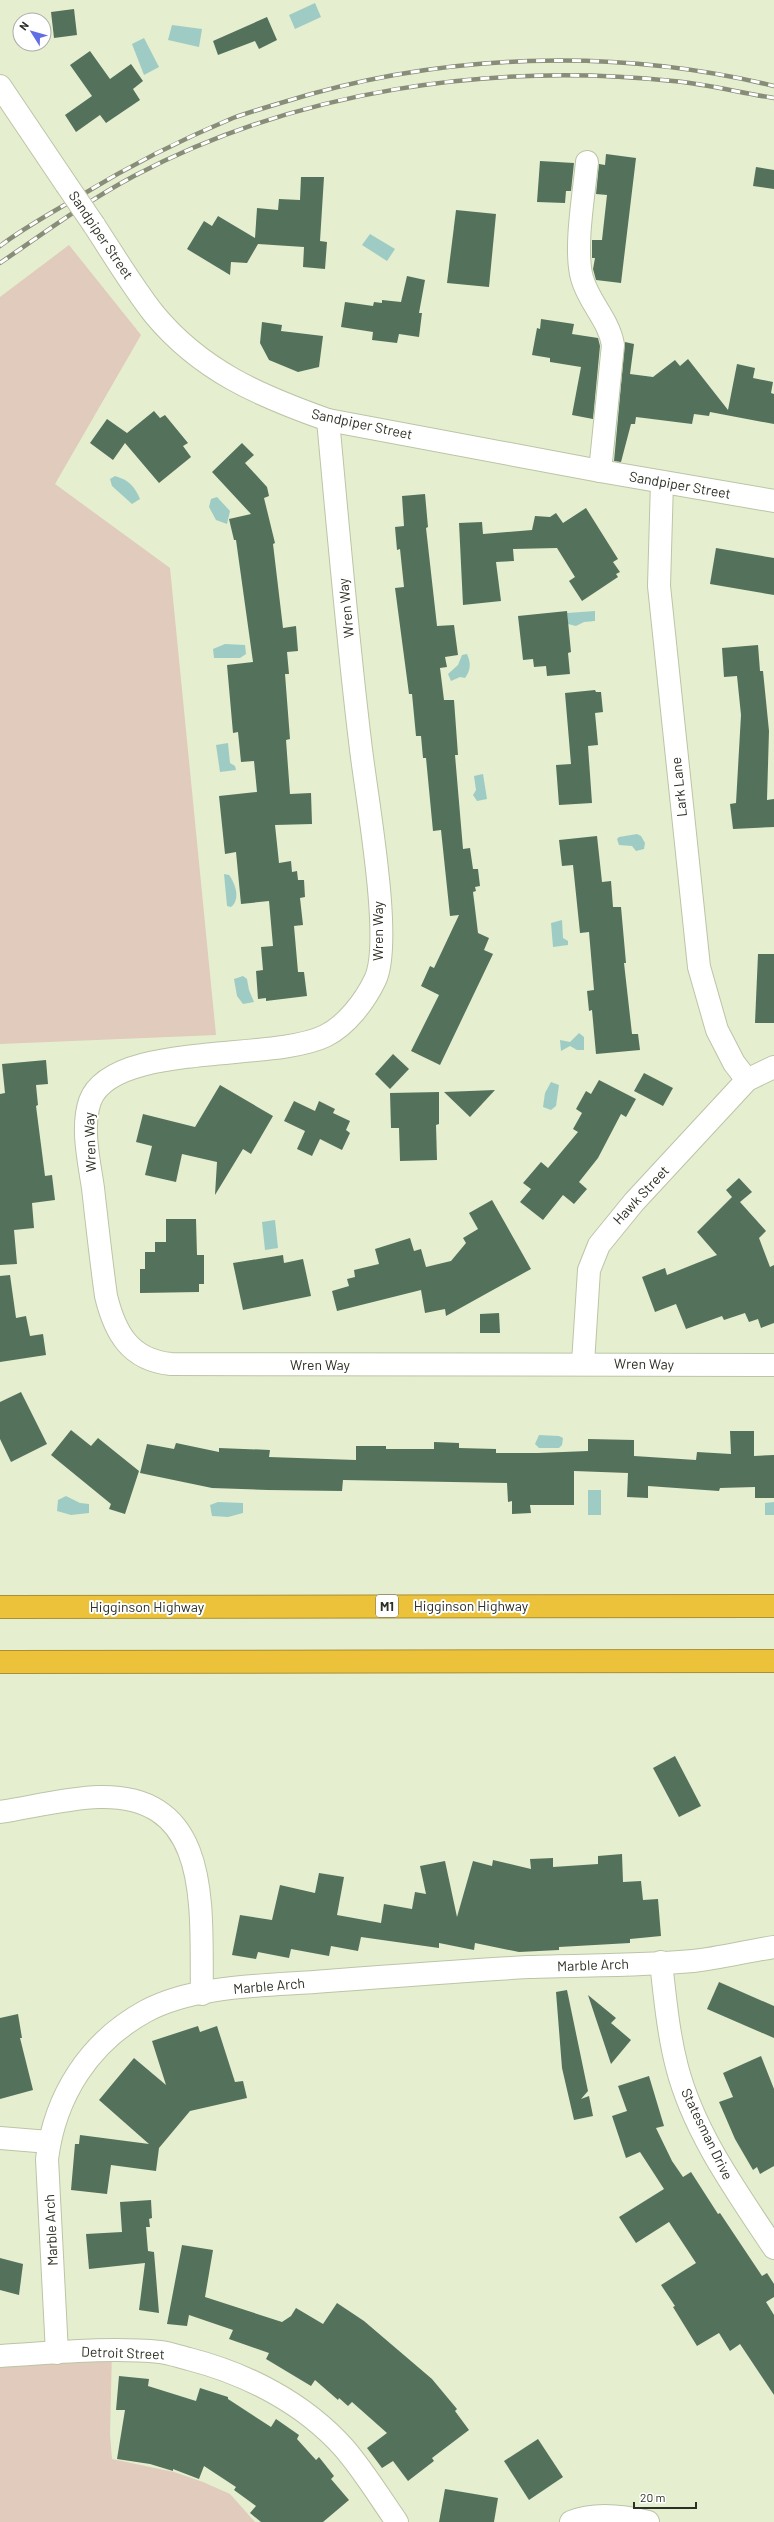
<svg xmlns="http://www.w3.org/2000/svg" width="774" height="2522" viewBox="0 0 774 2522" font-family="Barlow,sans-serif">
<rect width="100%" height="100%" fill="#e5eecf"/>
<g fill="#e0cbbc">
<polygon points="69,245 141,335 55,484 170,568 216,1035 0,1044 0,297"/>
<polygon points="112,2349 110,2435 112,2459 174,2472 203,2482 230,2494 255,2522 0,2522 0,2356"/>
</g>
<g fill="#9eccc4">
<polygon points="315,3 321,17 295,29 289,15"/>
<polygon points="172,25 202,29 199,47 168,40"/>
<polygon points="144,38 159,67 144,75 132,44"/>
<polygon points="370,234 395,249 387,261 362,245"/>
<path d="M115 476C129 480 135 487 140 499L132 504 112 486 110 479Z"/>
<polygon points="217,497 230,511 227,524 216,520 209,507 211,499"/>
<polygon points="595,611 595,621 584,622 576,626 568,624 567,613"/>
<polygon points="225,644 245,645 246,654 240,658 214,658 213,649"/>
<path d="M467 654C471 663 471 670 465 678L460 677 451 681 448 674 458 665 462 655Z"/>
<polygon points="228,743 230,763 235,766 236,770 220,772 216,745"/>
<polygon points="483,774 487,799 477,801 473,795 476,790 474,776"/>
<polygon points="637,834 641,836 645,843 644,849 636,851 632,846 619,845 617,839 619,837"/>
<path d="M224 874 229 875C235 883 241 899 231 907L227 906Z"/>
<polygon points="562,920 563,938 568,941 568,945 553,947 551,923"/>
<polygon points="243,976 247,979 249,990 254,1002 243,1004 237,996 234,979"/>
<polygon points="579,1033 584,1037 584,1050 577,1050 570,1046 561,1051 560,1040 570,1042"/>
<polygon points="551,1082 559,1085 556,1106 551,1110 543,1107 545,1093"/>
<polygon points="275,1220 278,1248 265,1250 262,1222"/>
<polygon points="539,1435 559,1436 563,1438 562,1445 559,1448 539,1448 535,1444"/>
<rect x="588" y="1490" width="13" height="25"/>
<polygon points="66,1496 80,1503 89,1504 89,1513 71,1515 57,1511 58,1500"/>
<polygon points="218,1502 243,1503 243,1513 228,1517 212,1516 210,1505"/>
<polygon points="774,1502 774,1515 765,1515 765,1503"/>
</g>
<g fill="#54725b">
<polygon points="74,9 77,35 54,38 51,12"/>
<polygon points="267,17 277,40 259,49 255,41 218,55 213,41"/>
<polygon points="90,51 110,79 131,64 143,81 133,89 140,100 106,123 100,115 76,132 65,115 92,96 70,65"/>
<polygon points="606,154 636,158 621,283 596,280 593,269 595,258 592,258 592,240 602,240 607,195 596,194 599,164 605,165"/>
<polygon points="540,161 574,163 571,191 566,191 565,203 537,202"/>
<polygon points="756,167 774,170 774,189 753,186"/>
<polygon points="301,177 324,177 320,241 327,242 325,269 303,267 304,247 258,244 247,263 231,262 230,275 187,249 204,221 212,226 218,216 255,238 257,208 278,210 279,199 300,200"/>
<polygon points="456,210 496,214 489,287 447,283"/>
<polygon points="407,276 425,280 419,313 422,313 419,337 399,334 397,343 372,340 373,332 341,327 345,302 373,306 374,302 382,303 382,300 401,302"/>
<polygon points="541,319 574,324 572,334 598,338 600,346 593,419 572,415 581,367 550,362 550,358 532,355 537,328 540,329"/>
<polygon points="262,322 282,325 281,331 323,336 319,367 298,372 269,360 260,343"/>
<polygon points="625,342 634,344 630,374 653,377 675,360 680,366 688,359 728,410 737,364 755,368 753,378 773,382 771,393 774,394 774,424 710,412 709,416 694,414 692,424 636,417 635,424 631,424 621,462 614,461"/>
<polygon points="154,411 160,418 165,415 188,443 183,446 191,457 159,483 125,443 113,460 90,443 107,419 127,433"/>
<polygon points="242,443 254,455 245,463 267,487 269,496 264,498 275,543 273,544 283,628 296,626 298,651 287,652 289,674 285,674 290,739 286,740 290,794 311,793 312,824 275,825 279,863 291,861 292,872 297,871 298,880 304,880 305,897 300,898 303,925 294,926 298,972 304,972 307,996 266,1001 266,998 258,999 256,971 263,970 261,947 273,946 269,901 241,904 236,852 225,854 219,796 257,792 254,761 241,762 238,732 233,733 227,665 253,662 236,540 234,540 229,519 251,514 212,472"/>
<polygon points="425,494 428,527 426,528 437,626 454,625 458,655 445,657 447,667 440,668 444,700 454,700 458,755 455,755 463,849 470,848 473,869 478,869 480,886 475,887 476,891 473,892 478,933 489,938 484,950 493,954 440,1065 411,1051 439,995 421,986 430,966 434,968 459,915 450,916 441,830 433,831 426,758 423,758 421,736 416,736 412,694 409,694 395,588 404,587 400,549 397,550 395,527 404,526 402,496"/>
<polygon points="586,508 618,559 613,562 620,572 616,574 618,577 582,601 569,581 575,577 557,548 513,549 514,561 496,562 501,601 463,605 459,523 482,522 483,534 532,530 535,516 550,517 556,513 563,523"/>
<polygon points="716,548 774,558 774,595 710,584"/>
<polygon points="567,611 571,652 568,653 570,674 547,676 546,666 534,667 533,659 523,660 518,616"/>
<polygon points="758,645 760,671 763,671 769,731 767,800 774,799 774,827 733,829 730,804 736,803 741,715 737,676 724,677 722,648"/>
<polygon points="595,690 596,692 601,692 603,712 595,713 598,745 588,746 592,803 559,805 556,765 571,764 565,693"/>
<polygon points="597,836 602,882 611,881 613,907 621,907 626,963 624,963 632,1034 638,1034 640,1050 596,1054 592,1010 589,1011 587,991 594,990 589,932 580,933 573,865 562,866 559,840"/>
<polygon points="758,954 774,954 774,1023 755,1023"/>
<polygon points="393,1054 409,1069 390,1089 375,1074"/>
<polygon points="46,1060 48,1084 36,1085 38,1105 36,1106 45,1176 52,1175 55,1200 32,1203 34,1228 14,1230 17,1264 0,1265 0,1094 5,1093 2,1064"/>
<polygon points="644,1073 673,1088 663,1106 634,1091"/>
<polygon points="599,1080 636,1099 626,1117 621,1114 598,1158 579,1182 587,1189 574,1204 563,1195 543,1220 520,1202 531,1189 523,1183 541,1162 548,1168 578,1132 573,1129 582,1113 576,1109 586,1091 591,1094"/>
<polygon points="220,1085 273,1116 251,1154 243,1149 215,1195 217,1162 182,1154 176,1182 145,1175 152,1146 136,1142 143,1114 195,1127"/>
<polygon points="495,1090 470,1117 444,1092"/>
<polygon points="439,1092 439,1124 436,1125 437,1160 400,1161 399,1128 391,1128 390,1093"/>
<polygon points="294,1101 315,1111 319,1101 335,1109 333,1113 350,1121 346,1130 350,1133 342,1150 320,1139 312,1156 297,1149 305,1131 284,1121"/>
<polygon points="739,1178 752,1192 740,1202 766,1231 759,1238 770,1267 774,1265 774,1323 761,1328 758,1319 749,1322 745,1313 724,1320 722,1316 686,1329 676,1304 655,1312 642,1277 665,1268 667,1275 717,1255 697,1232 732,1197 726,1190"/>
<polygon points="492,1200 531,1269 446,1316 445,1309 425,1313 421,1290 337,1311 332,1291 349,1286 347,1279 355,1277 354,1270 379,1264 375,1249 410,1238 414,1251 421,1249 426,1267 451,1261 466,1243 463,1238 478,1229 469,1213"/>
<polygon points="166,1219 196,1219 197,1255 204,1255 204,1284 199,1284 199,1292 140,1293 140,1269 145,1269 145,1252 155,1252 155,1242 166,1242"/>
<polygon points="283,1255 284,1263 303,1259 311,1296 243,1310 233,1263"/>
<polygon points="10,1275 16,1318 26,1316 30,1336 43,1334 46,1355 0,1362 0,1276"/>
<polygon points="499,1313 500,1333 480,1333 480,1314"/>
<polygon points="21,1392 47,1444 11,1462 0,1439 0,1402"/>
<polygon points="71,1430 91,1446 98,1438 139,1471 125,1514 109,1509 111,1504 51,1455"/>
<polygon points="730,1431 754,1431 754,1456 774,1455 774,1498 755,1498 755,1487 720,1488 719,1491 648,1486 648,1498 627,1497 628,1473 574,1471 574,1505 530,1505 531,1513 512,1514 512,1501 508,1502 507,1483 343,1480 342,1491 268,1490 212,1488 140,1473 147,1444 174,1449 176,1443 219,1452 219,1448 270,1450 269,1457 356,1460 356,1446 386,1446 386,1449 434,1449 434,1442 459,1443 459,1448 496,1449 496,1453 538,1453 588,1451 588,1439 634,1440 634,1456 696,1460 697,1452 731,1454"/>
<polygon points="675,1756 701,1806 679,1817 653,1768"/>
<polygon points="622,1854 623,1882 641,1881 643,1900 658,1899 661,1936 630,1939 630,1943 559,1947 559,1950 519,1952 475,1943 474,1950 439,1943 439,1948 361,1937 358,1951 331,1946 329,1956 291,1949 289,1958 258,1952 256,1959 232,1955 240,1915 272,1920 280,1885 315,1893 319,1873 344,1877 337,1915 381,1923 384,1904 412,1909 415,1892 426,1894 420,1866 445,1861 457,1917 473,1861 492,1866 493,1860 531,1869 530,1859 553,1858 553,1867 598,1864 598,1856"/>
<polygon points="719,1982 774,2006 774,2038 707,2009"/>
<polygon points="567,1990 588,2091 581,2099 589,2096 593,2116 574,2120 562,2068 556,1992"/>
<polygon points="588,1995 616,2018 611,2023 631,2040 611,2064"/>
<polygon points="18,2014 22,2038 20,2038 33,2090 0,2099 0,2018"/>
<polygon points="198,2026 200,2032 217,2026 235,2082 243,2081 247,2098 190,2111 159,2148 156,2171 111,2165 107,2194 71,2190 75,2144 79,2144 80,2135 149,2144 99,2100 134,2058 166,2085 152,2041"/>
<polygon points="761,2056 774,2089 774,2166 760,2174 757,2167 753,2170 735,2139 719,2102 733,2097 723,2073"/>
<polygon points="649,2076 664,2126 656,2128 672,2161 683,2177 691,2172 718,2214 720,2213 762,2276 767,2273 774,2284 774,2297 766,2302 774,2315 774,2395 740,2344 730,2351 719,2333 697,2346 673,2307 675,2306 661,2285 696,2263 669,2222 636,2243 619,2217 664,2189 640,2152 626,2158 612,2116 627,2111 618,2086"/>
<polygon points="151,2200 152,2218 149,2219 150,2227 146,2227 148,2251 154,2252 159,2313 139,2310 145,2263 89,2269 86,2234 122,2232 120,2202"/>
<polygon points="182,2245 213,2250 205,2297 282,2322 291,2316 296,2308 323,2324 337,2303 364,2321 432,2379 457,2409 455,2411 469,2430 432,2458 434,2461 408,2481 393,2461 382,2468 367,2448 387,2433 352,2402 348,2406 339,2398 338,2400 315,2380 311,2386 266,2359 269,2353 229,2339 233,2330 189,2315 187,2326 167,2324"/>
<polygon points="0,2258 23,2264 19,2295 0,2290"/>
<polygon points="119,2376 149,2379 148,2386 196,2401 200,2388 228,2397 228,2399 271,2427 276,2419 299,2435 297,2439 316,2460 319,2457 334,2476 331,2479 349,2500 323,2522 261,2522 250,2513 256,2506 234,2490 236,2487 204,2466 199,2479 173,2469 173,2471 150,2464 117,2459 125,2410 116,2410"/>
<polygon points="538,2439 563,2477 529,2500 504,2461"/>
<polygon points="445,2489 498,2498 494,2522 439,2522"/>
</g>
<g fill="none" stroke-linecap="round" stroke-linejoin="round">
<defs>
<g id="street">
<polyline points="0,86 66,184"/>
<path d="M587 162C584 194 574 249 582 278 589 303 609 320 613 345L600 471"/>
<path d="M94 225C113 254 132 286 154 314 201 371 260 396 328 420L600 471 774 501"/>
<path d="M328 420C338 527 347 634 360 741 365 790 394 941 375 980 365 1001 346 1026 325 1036 272 1062 112 1041 90 1101 81 1127 89 1161 93 1188 97 1224 101 1260 106 1296 115 1333 130 1360 171 1364L774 1365"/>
<polyline points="662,482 659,586 699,967 717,1030 734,1063 747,1080"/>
<polyline points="583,1363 589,1270 599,1245 634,1202 747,1080 774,1067"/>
<path d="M0 1812C32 1807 67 1798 99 1797 215 1794 200 1913 202 1994"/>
<path d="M661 1962C665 1997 668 2032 677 2067 694 2133 737 2192 774 2248"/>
<polyline points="0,2138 49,2142"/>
<path d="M57 2353 47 2159C55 2096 89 2042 146 2011 196 1984 270 1986 327 1981 394 1976 461 1971 528 1967 583 1965 638 1966 693 1961 720 1958 747 1951 774 1947"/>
<path d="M0 2356C53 2353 107 2347 160 2352 170 2353 180 2357 189 2359 247 2374 304 2403 344 2448 364 2471 380 2498 397 2522"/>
<path d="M571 2522C595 2512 624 2516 648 2522"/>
</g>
<g id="highway">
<polyline points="0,1607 774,1606"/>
<polyline points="0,1662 774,1661"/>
</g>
</defs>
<use href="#street" stroke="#bbc5a6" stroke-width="24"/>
<use href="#highway" stroke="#aa8f33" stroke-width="24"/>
<use href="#street" stroke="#fff" stroke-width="22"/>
<use href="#highway" stroke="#edc23b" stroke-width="22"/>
<defs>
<g id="rail">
<path d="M0 246C25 227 53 212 80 196 129 166 180 140 233 118 250 112 267 107 284 102 441 53 615 47 774 86"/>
<path d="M0 263C44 233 87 201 134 176 297 90 492 62 673 81 707 84 741 93 774 98"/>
</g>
</defs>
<use href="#rail" stroke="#878d78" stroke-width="4.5"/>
<use href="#rail" stroke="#fff" stroke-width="3" stroke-dasharray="9" stroke-linecap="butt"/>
<defs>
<polyline id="street-bridge" points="66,184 94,225"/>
</defs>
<use href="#street-bridge" stroke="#bbc5a6" stroke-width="24" stroke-linecap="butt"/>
<use href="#street-bridge" stroke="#fff" stroke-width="22"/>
</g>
<g text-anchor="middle" stroke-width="4" stroke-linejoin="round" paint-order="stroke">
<rect fill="#fff" stroke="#6c6f66" stroke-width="1" x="376" y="1595" width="22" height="22" rx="3"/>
<g font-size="13" font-weight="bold" fill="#2d3125">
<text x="387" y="1611">M1</text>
</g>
<g font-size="14" fill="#2d3125" stroke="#fff">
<text transform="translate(101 235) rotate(56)" y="5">Sandpiper Street</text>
<text transform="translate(362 424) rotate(12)" y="5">Sandpiper Street</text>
<text transform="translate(680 485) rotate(10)" y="5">Sandpiper Street</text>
<text transform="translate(346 608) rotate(-96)" y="5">Wren Way</text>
<text transform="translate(679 787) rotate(-96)" y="5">Lark Lane</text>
<text transform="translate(378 931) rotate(-90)" y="5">Wren Way</text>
<text transform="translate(90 1142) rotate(-92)" y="5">Wren Way</text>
<text transform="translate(641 1195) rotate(-47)" y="5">Hawk Street</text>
<text transform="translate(644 1364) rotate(1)" y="5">Wren Way</text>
<text x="320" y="1370">Wren Way</text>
<text x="471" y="1611">Higginson Highway</text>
<text x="147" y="1612">Higginson Highway</text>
<text transform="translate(593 1965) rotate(-2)" y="5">Marble Arch</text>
<text transform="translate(269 1986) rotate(-5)" y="5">Marble Arch</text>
<text transform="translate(707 2134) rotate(64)" y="5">Statesman Drive</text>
<text transform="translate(51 2230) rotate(-93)" y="5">Marble Arch</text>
<text transform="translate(123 2353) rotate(2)" y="5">Detroit Street</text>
</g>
</g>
<g transform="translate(32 32) rotate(307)"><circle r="19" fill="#ffffff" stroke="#abada8"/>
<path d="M0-3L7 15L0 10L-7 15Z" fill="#616ee6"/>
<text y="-6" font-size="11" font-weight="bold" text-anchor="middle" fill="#2d3125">N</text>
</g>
<path d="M634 2502v6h62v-6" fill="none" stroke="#2d3125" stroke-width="2"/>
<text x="640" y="2502" font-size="12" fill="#2d3125" stroke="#ffffff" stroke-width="3" paint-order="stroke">20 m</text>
</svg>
